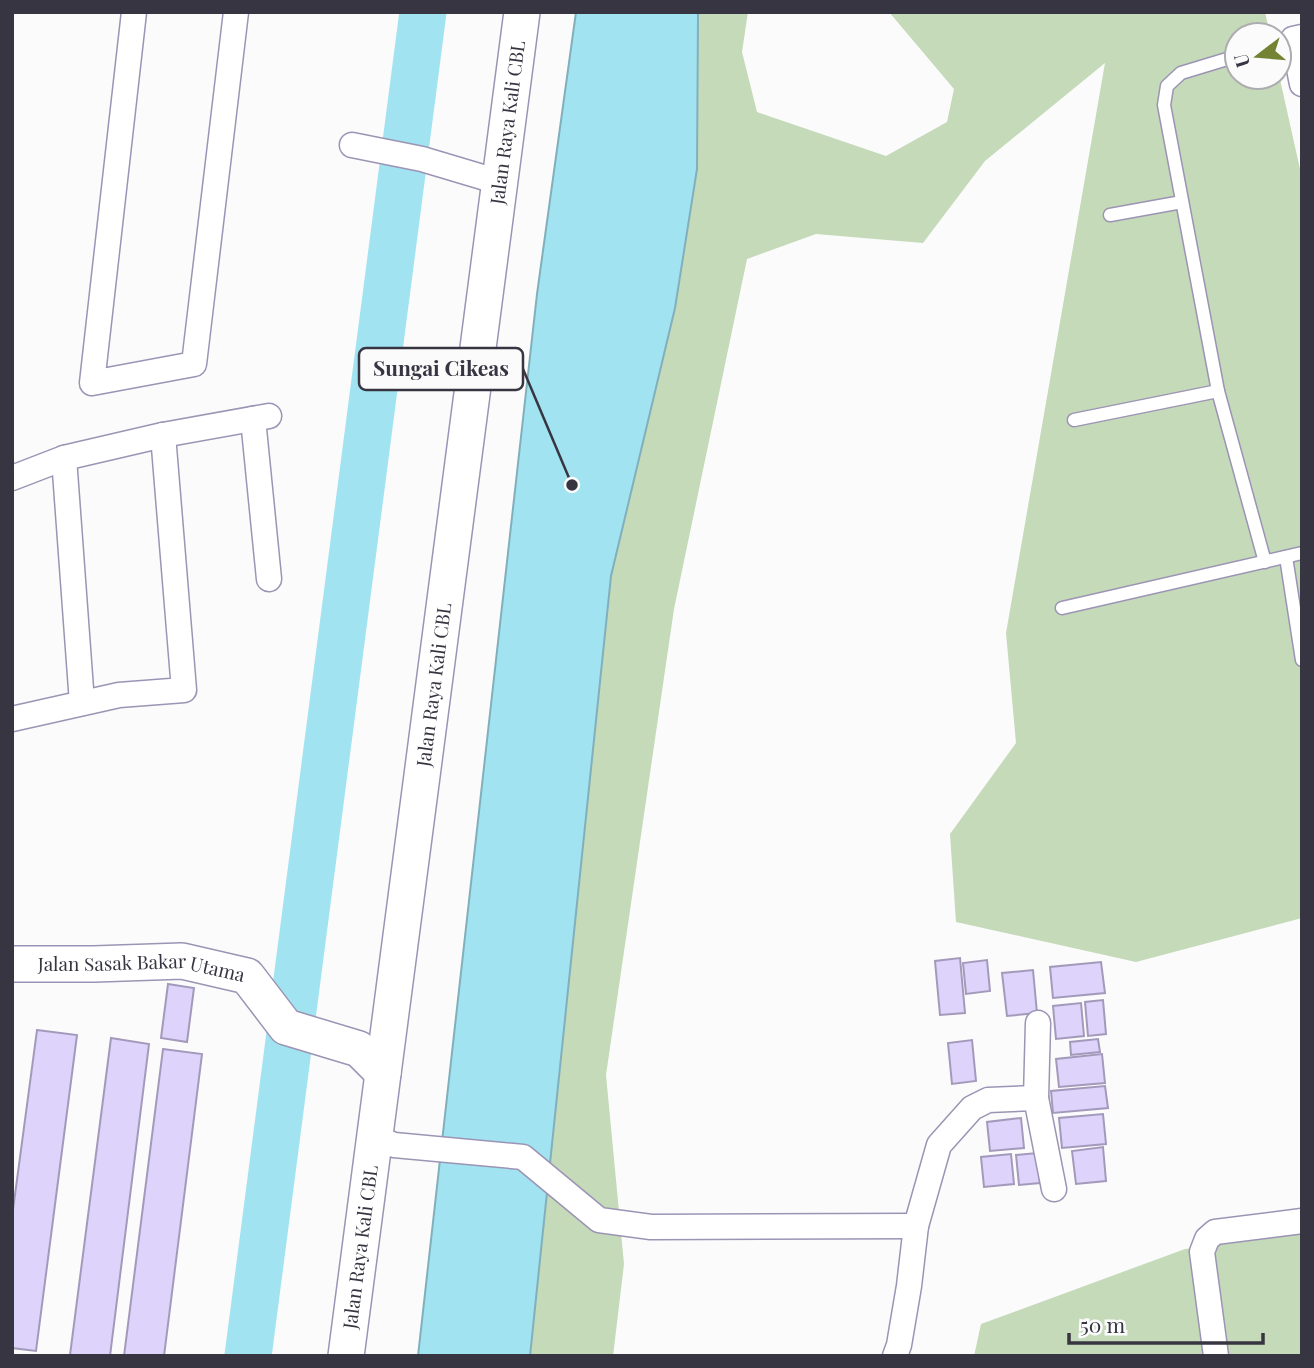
<svg xmlns="http://www.w3.org/2000/svg" width="1314" height="1368" viewBox="0 0 1314 1368" font-family="'Playfair Display',serif">
<rect width="100%" height="100%" fill="#fbfbfb"/>
<g fill="#c4dab9">
<polygon points="695,12 748,12 742,52 757,112 886,156 947,122 954,89 889,12 1265,12 1270,35 1237,35 1237,77 1279,75 1302,178 1302,918 1136,962 956,922 950,834 1016,743 1006,633 1105,63 985,161 923,243 816,234 747,259 674,609 606,1075 624,1264 613,1356 530,1356 611,576 675,308 697,169"/>
<polygon points="1302,1233 1302,1356 974,1356 981,1324 1185,1249"/>
</g>
<polygon fill="#a1e3f0" stroke="#82afbc" stroke-width="2" points="576,12 698,12 697,169 675,308 611,576 530,1356 418,1356 537,294"/>
<g fill="none" stroke-linecap="round" stroke-linejoin="round">
<polyline stroke="#a1e3f0" stroke-width="47" points="248,1356 423,12"/>
</g>
<g fill="#ddd3fb" stroke="#a39abb" stroke-width="2">
<polygon points="960,958 965,1013 940,1015 935,961"/>
<polygon points="987,960 990,991 966,994 963,963"/>
<polygon points="1101,962 1105,993 1053,998 1050,967"/>
<polygon points="1033,970 1037,1013 1007,1016 1002,973"/>
<polygon points="168,984 194,988 187,1042 161,1038"/>
<polygon points="1103,1000 1106,1034 1088,1036 1085,1002"/>
<polygon points="1081,1003 1084,1036 1056,1039 1053,1006"/>
<polygon points="37,1030 77,1035 36,1351 12,1348 12,1217"/>
<polygon points="111,1038 149,1044 110,1356 77,1356 70,1355"/>
<polygon points="1098,1039 1100,1052 1071,1055 1070,1042"/>
<polygon points="972,1040 976,1081 952,1084 948,1043"/>
<polygon points="163,1049 202,1054 164,1356 124,1356"/>
<polygon points="1102,1054 1105,1083 1059,1087 1056,1059"/>
<polygon points="1105,1086 1108,1108 1053,1113 1051,1091"/>
<polygon points="1103,1114 1106,1144 1062,1148 1059,1118"/>
<polygon points="1021,1118 1024,1148 990,1151 987,1122"/>
<polygon points="1103,1147 1106,1181 1076,1184 1072,1151"/>
<polygon points="1037,1153 1040,1183 1019,1185 1016,1155"/>
<polygon points="1011,1154 1014,1184 984,1187 981,1157"/>
</g>
<g fill="none" stroke-linecap="round" stroke-linejoin="round">
<defs>
<g id="service">
<polyline points="1237,56 1181,73 1167,86 1164,105 1218,391 1265,562"/>
<polyline points="1110,215 1182,202"/>
<polyline points="1074,420 1218,391"/>
<polyline points="1286,557 1302,660"/>
<polyline points="1062,608 1302,553"/>
</g>
<g id="minor">
<polyline points="134,12 92,383 194,364 236,12"/>
<polyline points="1302,37 1293,39 1302,84"/>
<polyline points="352,145 422,159 499,182"/>
<polyline points="253,419 269,579"/>
<polyline points="64,458 82,703"/>
<polyline points="12,478 64,458 163,435 269,416"/>
<polyline points="12,719 119,695 184,690 163,435"/>
<polyline points="1036,1098 1054,1189"/>
<polyline points="375,1137 394,1145 523,1157 599,1220 651,1227 916,1226"/>
<polyline points="895,1356 899,1345 909,1286 916,1226 939,1145 972,1108 988,1100 1036,1098 1038,1023"/>
<polyline points="1216,1356 1202,1252 1207,1239 1215,1232 1302,1221"/>
</g>
<g id="secondary">
<path id="s1" d="M12 964H94L182 961 247 976 286 1027 359 1049 383 1073"/>
<path id="s2" d="M346 1356 522 12"/>
</g>
</defs>
<use href="#service" stroke="#9c94b4" stroke-width="15"/>
<use href="#minor" stroke="#9c94b4" stroke-width="27"/>
<use href="#secondary" stroke="#9c94b4" stroke-width="38"/>
<use href="#service" stroke="#fff" stroke-width="12"/>
<use href="#minor" stroke="#fff" stroke-width="24"/>
<use href="#secondary" stroke="#fff" stroke-width="35"/>
</g>
<g text-anchor="middle" stroke-width="5" stroke-linejoin="round" paint-order="stroke">
<g font-size="19" fill="#383542" stroke="#fbfbfb">
<text dy="7" stroke="none"><textPath href="#s2" startOffset="1244">Jalan Raya Kali CBL</textPath></text>
<text dy="7" stroke="none"><textPath href="#s2" startOffset="677">Jalan Raya Kali CBL</textPath></text>
<text dy="7" stroke="none"><textPath href="#s1" startOffset="130">Jalan Sasak Bakar Utama</textPath></text>
<text dy="7" stroke="none"><textPath href="#s2" startOffset="110">Jalan Raya Kali CBL</textPath></text>
</g>
</g>
<path fill="none" stroke="#383542" stroke-width="2.5" d="M572 485L523 369"/>
<circle fill="#383542" stroke="#fbfbfb" stroke-width="2.5" cx="572" cy="485" r="7"/>
<rect fill="#fbfbfb" stroke="#383542" stroke-width="2.5" x="359" y="348" width="164" height="42" rx="7"/>
<g font-size="21" text-anchor="middle" font-weight="bold" fill="#383542">
<text x="441" y="376">Sungai Cikeas</text>
</g>
<rect width="1314" height="1368" fill="none" stroke="#383542" stroke-width="28"/>
<g transform="translate(1258 56) rotate(254)"><circle r="33" fill="#fbfbfb" stroke="#adacb1" stroke-width="2"/>
<path d="M0-5L12 26L0 18L-12 26Z" fill="#728333"/>
<text y="-10" font-size="19" font-weight="bold" text-anchor="middle" fill="#383542">U</text>
</g>
<path d="M1069 1333v10h194v-10" fill="none" stroke="#383542" stroke-width="3.5"/>
<text x="1080" y="1333" font-size="21" fill="#383542" stroke="#fbfbfb" stroke-width="5" paint-order="stroke">50 m</text>
</svg>
